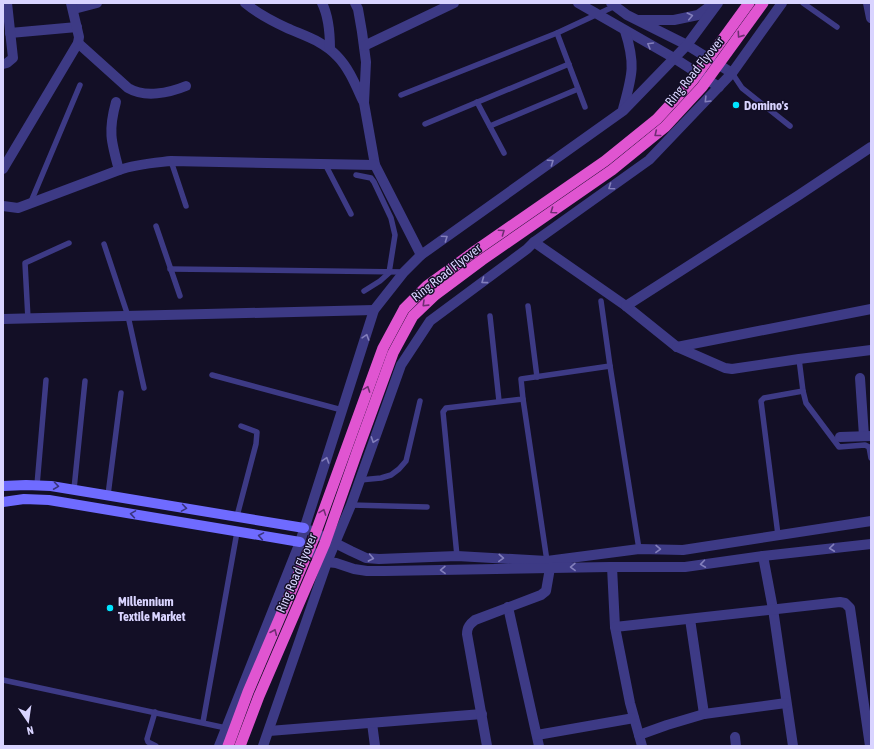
<svg xmlns="http://www.w3.org/2000/svg" width="874" height="749" viewBox="0 0 874 749" font-family="'Asap Condensed',sans-serif">
<rect width="100%" height="100%" fill="#130f26"/>
<g fill="none" stroke-linecap="round" stroke-linejoin="round">
<g stroke="#3d3a85" stroke-width="5.5">
<polyline points="803,3 837,27"/>
<polyline points="557,33 585,107"/>
<polyline points="732,73 742,88 790,126"/>
<polyline points="401,95 557,33 615,6"/>
<polyline points="477,102 504,153"/>
<polyline points="425,124 569,64"/>
<polyline points="490,126 578,89"/>
<polyline points="171,161 186,206"/>
<polyline points="325,164 351,214"/>
<polyline points="356,175 371,178 374,182 391,218 395,235 389,273 380,281 364,291"/>
<polyline points="30,204 80,85"/>
<polyline points="156,226 180,296"/>
<polyline points="104,244 128,316 144,388"/>
<polyline points="170,269 404,272"/>
<polyline points="601,301 610,366 639,549"/>
<polyline points="528,306 537,377"/>
<polyline points="490,316 499,401"/>
<polyline points="28,319 25,263 69,243"/>
<polyline points="799,359 803,391 806,403 839,447 865,445 869,447 871,458"/>
<polyline points="212,375 342,410"/>
<polyline points="523,399 547,561"/>
<polyline points="360,480 381,478 391,475 399,469 406,461 420,401"/>
<polyline points="37,485 46,380"/>
<polyline points="74,489 85,381"/>
<polyline points="108,495 121,393"/>
<polyline points="351,505 427,507"/>
<polyline points="237,516 256,444 257,432 241,426"/>
<polyline points="778,535 761,401 764,398 803,391"/>
<polyline points="457,556 443,412 446,408 523,399 521,379 610,366"/>
<polyline points="3,680 226,728"/>
<polyline points="155,712 147,739 148,742 156,746"/>
<polyline points="203,722 237,532"/>
</g>
<g stroke="#3d3a85" stroke-width="10">
<path d="M245 3C257 13 272 21 287 28 305 36 323 41 337 56 349 68 356 86 363 101"/>
<path d="M322 3C329 17 330 34 330 49"/>
<polyline points="355,3 358,9 362,32 366,62 364,103 375,165 421,255"/>
<polyline points="74,9 97,3"/>
<polyline points="10,33 77,27"/>
<path d="M78 43 128 88C145 98 169 93 186 86"/>
<polyline points="364,46 454,3"/>
<polyline points="3,64 7,63 13,58 7,3"/>
<path d="M116 102C108 131 111 141 119 170"/>
<polyline points="3,169 78,43 79,37 71,3"/>
<path d="M3 206 18 208 119 170C136 164 153 163 171 161L375 165"/>
<polyline points="534,242 626,306 677,347 725,368 732,369 799,359 871,350"/>
<polyline points="626,306 799,195 871,147"/>
<polyline points="3,319 374,310"/>
<polyline points="677,347 871,309"/>
<polyline points="860,378 864,436"/>
<polyline points="840,437 871,436"/>
<polyline points="763,556 773,609 793,746"/>
<polyline points="612,567 615,627 630,703 642,746"/>
<polyline points="508,607 539,746"/>
<polyline points="690,619 704,714"/>
<polyline points="615,627 840,602 845,603 850,608 870,746"/>
<polyline points="372,723 375,746"/>
<polyline points="269,731 482,714"/>
<polyline points="537,735 634,718"/>
<polyline points="639,735 667,725 704,714 786,703"/>
<polyline points="735,737 736,746"/>
<path d="M487 746 467 634C467 627 470 624 475 620L541 595 546 591 550 568"/>
</g>
<g stroke="#3d3a85" stroke-width="10">
<polyline points="578,3 674,58 719,87"/>
<polyline points="611,3 627,15 687,45 732,73"/>
<polyline points="868,3 871,18"/>
<polyline points="639,20 674,20 698,15 713,4"/>
<path d="M623 109C632 76 636 65 625 31"/>
<polyline points="309,530 351,551 366,558 379,559 457,556 547,561 639,549 683,550 871,521"/>
<polyline points="303,545 327,562 336,563 354,569 367,571 385,571 609,567 685,567 763,556 871,544"/>
<polyline points="219,746 300,542 374,310 404,272 421,255 623,111 687,45 718,3"/>
<polyline points="263,746 327,562 351,505 401,365 430,321 527,249 534,242 649,160 732,73 782,3"/>
</g>
<g stroke="#6f6bff" stroke-width="10">
<polyline points="3,486 26,485 51,486 304,528"/>
<polyline points="3,502 24,499 49,500 300,542"/>
</g>
<g stroke="#e055d1" stroke-width="11">
<polyline points="228,746 248,692 313,540 383,348 404,309 427,286 475,251 605,161 657,119 693,80 749,3"/>
<polyline points="240,746 259,696 325,543 357,452 393,353 413,316 435,295 482,260 612,170 665,127 702,87 763,3"/>
</g>
</g>
<defs><path id="oneway-chevron" d="M-2-3.5L2.5 0L-2 3.5" fill="none" stroke-width="1.6" stroke-linecap="round" stroke-linejoin="round"/></defs>
<g stroke="#837fbc">
<use href="#oneway-chevron" transform="translate(690 16) rotate(-13)"/>
<use href="#oneway-chevron" transform="translate(650 45) rotate(-150)"/>
<use href="#oneway-chevron" transform="translate(707 100) rotate(134)"/>
<use href="#oneway-chevron" transform="translate(551 162) rotate(-35)"/>
<use href="#oneway-chevron" transform="translate(611 187) rotate(145)"/>
<use href="#oneway-chevron" transform="translate(445 238) rotate(-35)"/>
<use href="#oneway-chevron" transform="translate(484 281) rotate(144)"/>
<use href="#oneway-chevron" transform="translate(366 337) rotate(-72)"/>
<use href="#oneway-chevron" transform="translate(374 440) rotate(110)"/>
<use href="#oneway-chevron" transform="translate(326 460) rotate(-72)"/>
<use href="#oneway-chevron" transform="translate(832 548) rotate(174)"/>
<use href="#oneway-chevron" transform="translate(658 549) rotate(1)"/>
<use href="#oneway-chevron" transform="translate(371 558) rotate(11)"/>
<use href="#oneway-chevron" transform="translate(501 558) rotate(3)"/>
<use href="#oneway-chevron" transform="translate(703 564) rotate(172)"/>
<use href="#oneway-chevron" transform="translate(573 567) rotate(179)"/>
<use href="#oneway-chevron" transform="translate(443 570) rotate(179)"/>
</g>
<g stroke="#6f2e73">
<use href="#oneway-chevron" transform="translate(740 35) rotate(125)"/>
<use href="#oneway-chevron" transform="translate(657 134) rotate(141)"/>
<use href="#oneway-chevron" transform="translate(553 211) rotate(145)"/>
<use href="#oneway-chevron" transform="translate(502 232) rotate(-35)"/>
<use href="#oneway-chevron" transform="translate(425 304) rotate(136)"/>
<use href="#oneway-chevron" transform="translate(367 389) rotate(-70)"/>
<use href="#oneway-chevron" transform="translate(323 512) rotate(-70)"/>
<use href="#oneway-chevron" transform="translate(274 632) rotate(-67)"/>
</g>
<g stroke="#38347d">
<use href="#oneway-chevron" transform="translate(56 486) rotate(8)"/>
<use href="#oneway-chevron" transform="translate(184 508) rotate(9)"/>
<use href="#oneway-chevron" transform="translate(133 514) rotate(-171)"/>
<use href="#oneway-chevron" transform="translate(261 536) rotate(-170)"/>
</g>
<g fill="#00e5ff" stroke="#130f26" stroke-width="1.5">
<circle cx="736" cy="105" r="4"/>
<circle cx="110" cy="608" r="4"/>
</g>
<g text-anchor="middle" stroke-width="3" stroke-linejoin="round" paint-order="stroke">
<g font-size="13" fill="#d9d4ff" stroke="#130f26">
<text transform="translate(694 71) rotate(-51)" y="5">Ring Road Flyover</text>
<text transform="translate(446 272) rotate(-38)" y="5">Ring Road Flyover</text>
<text transform="translate(296 573) rotate(-67)" y="5">Ring Road Flyover</text>
</g>
<g font-size="13" font-weight="bold" fill="#d9d4ff" stroke="#130f26" text-anchor="start">
<text x="744" y="110">Domino's</text>
<text x="118" y="606">Millennium<tspan x="118" dy="15">Textile Market</tspan></text>
</g>
</g>
<rect width="874" height="749" fill="none" stroke="#d9d4ff" stroke-width="8"/>
<g transform="translate(28 721) rotate(167)" stroke="#130f26" stroke-width="3" paint-order="stroke">
<path d="M0-3L7 15L0 10L-7 15Z" fill="#d9d4ff"/>
<text y="-6" font-size="11" font-weight="bold" text-anchor="middle" fill="#d9d4ff">N</text>
</g>
</svg>
